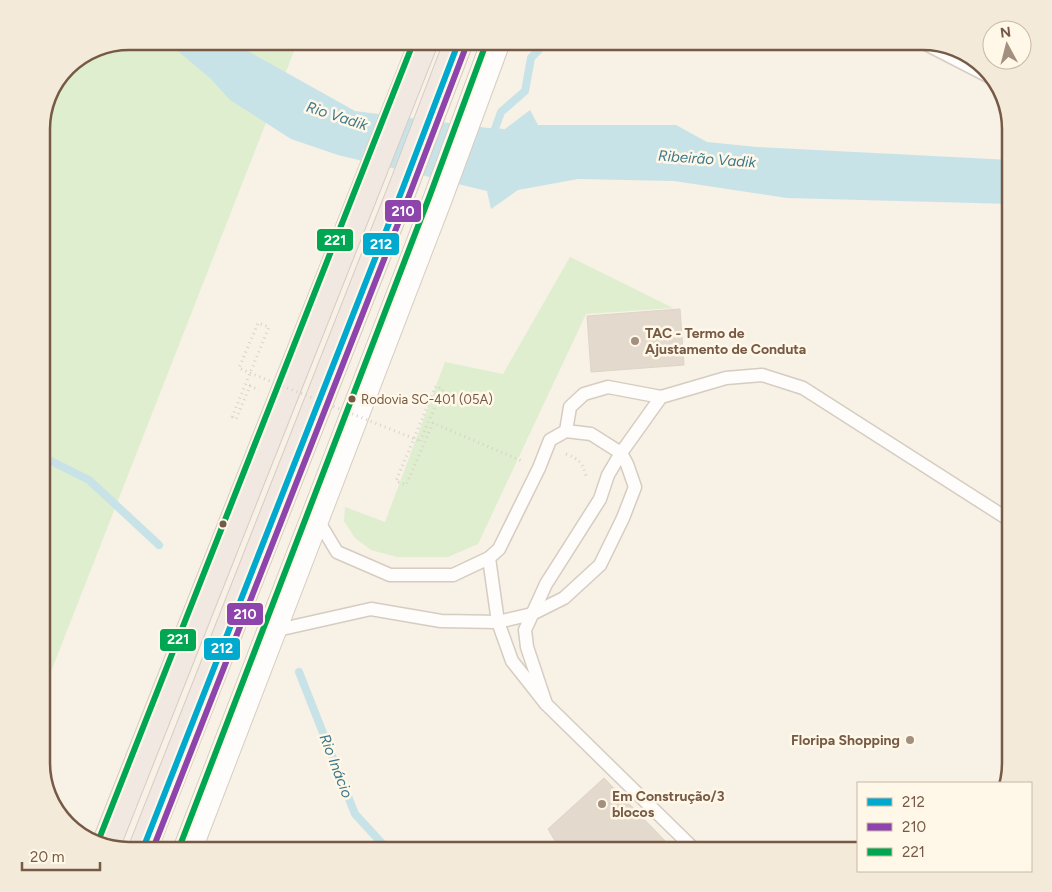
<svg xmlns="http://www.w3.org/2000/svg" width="1052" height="892" viewBox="0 0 1052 892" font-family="Figtree,sans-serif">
<rect width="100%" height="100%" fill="#f7f1e6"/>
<g fill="#dfeecf">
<polygon points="129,41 298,41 41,697 41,123 50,91 71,63"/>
<polygon points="570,257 673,308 586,314 478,544 448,557 397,557 371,550 355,538 344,521 345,507 385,522 445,362 503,374"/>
</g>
<polygon fill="#c7e3e8" points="155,41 230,41 355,111 488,128 505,129 530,110 538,125 676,125 707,142 757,147 1011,160 1011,204 787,198 674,181 578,179 518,190 491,209 487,191 338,155 291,139 230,100 210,78 174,48"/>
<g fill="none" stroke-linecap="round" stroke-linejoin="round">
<g stroke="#c7e3e8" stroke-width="8">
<polyline points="492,137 501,112 525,91 531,58 547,41"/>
<polyline points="41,456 89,480 159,545"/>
<polyline points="299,672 355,814 389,851"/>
</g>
</g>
<g fill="#e4d9cd" stroke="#e0d4c8">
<polygon points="680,309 684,365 591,372 587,316"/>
<polygon points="604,778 675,851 561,851 548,829"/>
</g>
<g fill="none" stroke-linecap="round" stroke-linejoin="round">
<defs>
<g id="lane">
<polyline points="920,41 992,78"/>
<polyline points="566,431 570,407 584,394 608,387 661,397"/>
<polyline points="316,517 337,552 390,575 453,575 489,558 499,549 539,468 550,440 566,431 591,434 621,453 608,475 600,499 546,584 525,630 527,647 546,704"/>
<polyline points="489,558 498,622 512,661 546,704 696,851"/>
<polyline points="273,631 371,609 441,621 498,622 532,614 564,598 600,565 623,518 635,487 627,464 621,453 661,397 726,378 762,375 803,388 1011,521"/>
</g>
<polyline id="secondary" points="187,851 438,198 496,41"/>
<g id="highway">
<polyline points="107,842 424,41"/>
<polyline points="142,851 404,185 459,41"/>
</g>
</defs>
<use href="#lane" stroke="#d6ccc1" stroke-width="15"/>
<use href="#secondary" stroke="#d7cdc2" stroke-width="30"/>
<use href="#highway" stroke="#d6ccc3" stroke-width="30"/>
<g stroke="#d9d1ca" stroke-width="3" stroke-dasharray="1 4" stroke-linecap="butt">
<polyline points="232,417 269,327 258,323 239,368 250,373"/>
<polyline points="232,417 236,419 250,386 259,390"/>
<polyline points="420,441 443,389 436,386 396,481 406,485 433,423 522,461"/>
<path d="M566 454C579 459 584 464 586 477"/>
</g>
<use href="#lane" stroke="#fefdfb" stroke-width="12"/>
<use href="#secondary" stroke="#fefdfb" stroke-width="28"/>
<use href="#highway" stroke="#f1e8e2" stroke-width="28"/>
<polyline stroke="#d9d1ca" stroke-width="3" stroke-dasharray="1 4" stroke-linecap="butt" points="250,373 420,441"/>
<defs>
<polyline id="bus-1" points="142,851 404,185 459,41"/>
<polyline id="bus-2" points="152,851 412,188 467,44"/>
<g id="bus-3">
<polyline points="99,839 414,41"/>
<polyline points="179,848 430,195 487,41"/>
</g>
</defs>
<use href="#bus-1" stroke="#fff7e7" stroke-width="10"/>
<use href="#bus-2" stroke="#fff7e7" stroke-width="10"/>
<use href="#bus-3" stroke="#fff7e7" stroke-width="10"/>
<use href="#bus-1" stroke="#00a9ce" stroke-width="6"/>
<use href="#bus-2" stroke="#8e44ad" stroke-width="6"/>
<use href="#bus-3" stroke="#00a651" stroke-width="6"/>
</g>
<g fill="#a38f7d" stroke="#fff7e7" stroke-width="2">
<circle cx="635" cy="341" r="5"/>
<circle cx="910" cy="740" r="5"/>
<circle cx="602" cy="804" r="5"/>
</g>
<g fill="#765a45" stroke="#fff7e7" stroke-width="2">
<circle cx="352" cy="399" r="4.5"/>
<circle cx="223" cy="524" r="4.5"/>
</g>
<g text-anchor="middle" stroke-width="5" stroke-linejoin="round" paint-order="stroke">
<g font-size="13" fill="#765a45" stroke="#fff7e7" text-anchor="start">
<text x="361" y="404">Rodovia SC-401 (05A)</text>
</g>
<g font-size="14" font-weight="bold" fill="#765a45" stroke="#fff7e7" text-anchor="start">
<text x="645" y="338">TAC - Termo de<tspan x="645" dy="16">Ajustamento de Conduta</tspan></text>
<text x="900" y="745" text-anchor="end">Floripa Shopping</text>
<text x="612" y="801">Em Construção/3<tspan x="612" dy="16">blocos</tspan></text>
</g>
<g font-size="15" font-style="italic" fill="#3c798c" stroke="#fff7e7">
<text transform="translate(337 116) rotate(18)" y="5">Rio Vadik</text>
<text transform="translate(707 159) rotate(4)" y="5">Ribeirão Vadik</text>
<text transform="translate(336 766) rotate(69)" y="5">Rio Inácio</text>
</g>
</g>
<path d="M0 0H1052V892H0ZM129 50H923A79 79 0 0 1 1002 129V763A79 79 0 0 1 923 842H129A79 79 0 0 1 50 763V129A79 79 0 0 1 129 50Z" fill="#f4eada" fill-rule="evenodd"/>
<path fill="none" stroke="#765a45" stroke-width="2.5" d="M129 50H923A79 79 0 0 1 1002 129V763A79 79 0 0 1 923 842H129A79 79 0 0 1 50 763V129A79 79 0 0 1 129 50Z"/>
<g stroke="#fff7e7" stroke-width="2">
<rect x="384" y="199" width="38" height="24" rx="5" fill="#8e44ad"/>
<rect x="316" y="228" width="38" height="24" rx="5" fill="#00a651"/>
<rect x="362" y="232" width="38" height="24" rx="5" fill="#00a9ce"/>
<rect x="226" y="602" width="38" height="24" rx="5" fill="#8e44ad"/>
<rect x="159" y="628" width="38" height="24" rx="5" fill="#00a651"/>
<rect x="203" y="637" width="38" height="24" rx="5" fill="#00a9ce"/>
</g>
<g font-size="14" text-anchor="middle" font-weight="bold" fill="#fff">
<text x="403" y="216">210</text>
<text x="335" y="245">221</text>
<text x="381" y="249">212</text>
<text x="245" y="619">210</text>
<text x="178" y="644">221</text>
<text x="222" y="653">212</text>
</g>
<rect x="857" y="782" width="175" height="90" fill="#fff7e7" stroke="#c8b8a6"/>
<rect x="867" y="798" width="25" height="8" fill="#00a9ce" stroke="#c8b8a6"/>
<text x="902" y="807" font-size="15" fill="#765a45">212</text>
<rect x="867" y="823" width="25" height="8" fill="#8e44ad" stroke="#c8b8a6"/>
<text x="902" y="832" font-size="15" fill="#765a45">210</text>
<rect x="867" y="848" width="25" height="8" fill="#00a651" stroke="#c8b8a6"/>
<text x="902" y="857" font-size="15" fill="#765a45">221</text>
<g transform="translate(1007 45) rotate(353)"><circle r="24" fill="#fff7e7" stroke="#c8b8a6"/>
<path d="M0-4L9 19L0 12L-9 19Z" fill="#a38f7d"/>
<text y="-8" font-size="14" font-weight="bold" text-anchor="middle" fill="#765a45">N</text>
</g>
<path d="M22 862v8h78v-8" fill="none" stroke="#765a45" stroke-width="2.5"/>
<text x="30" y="862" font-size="15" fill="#765a45" stroke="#fff7e7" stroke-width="4" paint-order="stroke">20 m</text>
</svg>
